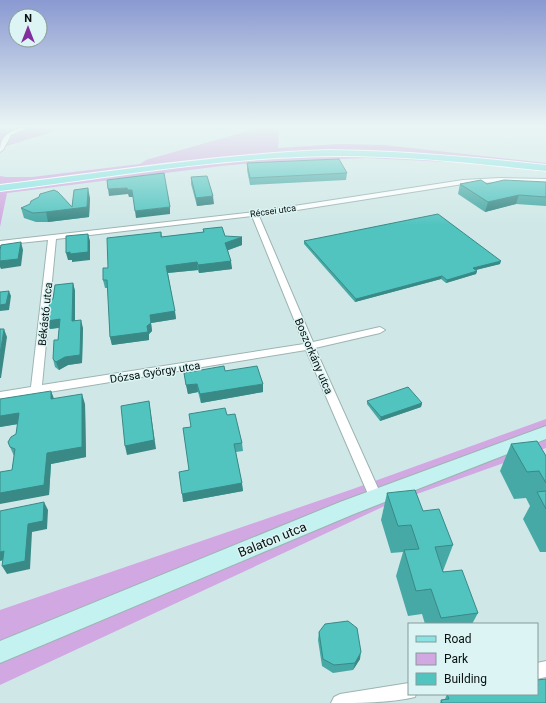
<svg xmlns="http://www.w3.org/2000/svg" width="546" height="703" viewBox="0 0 546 703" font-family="Roboto,sans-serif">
<rect width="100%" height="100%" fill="#cfe8e7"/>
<g fill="#d1a8e1">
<polygon points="0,127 59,127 52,132 0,148"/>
<polygon points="279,127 278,148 339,144 384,145 546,163 546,172 467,163 367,158 264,162 221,166 7,193 0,227 0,176 6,177 32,177 140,164 146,160 259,128"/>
<polygon points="546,419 546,448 389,504 0,685 0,610 350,490"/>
</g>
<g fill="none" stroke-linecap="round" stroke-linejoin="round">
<defs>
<g id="street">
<path d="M22 127H29L11 135 3 150 0 152C0 135 9 132 22 127Z"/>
<path d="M500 178 546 179V183L500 182 463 184 259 216 313 342 380 327 385 330 380 333 315 348 382 497 381 501 376 502 371 501 306 350 0 400V392L31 387 48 240 0 245V241L255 212 463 180ZM252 216 304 344 42 385 56 239Z"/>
<polygon points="546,661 546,677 537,679 537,663"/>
<path d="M409 683V694H416L415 697C390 703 358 703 331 703L334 697 340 694Z"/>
</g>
<polygon id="secondary" points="546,426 546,439 354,514 0,663 0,641 340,502"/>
<path id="primary" d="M329 150C402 151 474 157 546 165V171C464 162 381 153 298 157 198 161 99 179 0 191V185C110 172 218 154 329 150Z"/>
</defs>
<use href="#street" stroke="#9cb4b2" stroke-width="2"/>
<use href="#secondary" stroke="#9cb4b2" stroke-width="2"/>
<use href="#primary" stroke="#fff" stroke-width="2"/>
<use href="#street" fill="#fff" fill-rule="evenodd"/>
<use href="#secondary" fill="#c3f2f0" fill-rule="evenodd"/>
<use href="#primary" fill="#88e4e2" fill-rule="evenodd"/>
</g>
<g fill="#47a9a5">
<polygon points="247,163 347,173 346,180 250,185 247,170"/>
<polygon points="191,177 214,204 197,206 191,184"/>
<polygon points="546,182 546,206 516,204 485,212 458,194 460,184"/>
<polygon points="90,198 89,217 48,222 36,222 24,218 21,208 72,207"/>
<polygon points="203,229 225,236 242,245 228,250 232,269 199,273 198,270 168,273 176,319 151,323 152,331 149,334 149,340 112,345 110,337 108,288 105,288 103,280 108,268 161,232 162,237 203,232"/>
<polygon points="304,241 500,264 475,270 477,271 476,274 446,283 441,279 355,302 304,244"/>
<polygon points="73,283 75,291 75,321 83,328 82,363 68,365 59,370 55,367 53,359 58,340 59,328 50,329 47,321 53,299"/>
<polygon points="225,371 263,392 201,403 198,392 188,394 184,373"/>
<polygon points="0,399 54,399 85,404 86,457 51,464 49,495 12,470 14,456 10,447 16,434 18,424 0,427"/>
<polygon points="367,401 422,403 421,407 380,421 367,404"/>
<polygon points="227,415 242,443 243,451 236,452 243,491 183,502 189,470 191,427"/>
<polygon points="511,444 546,456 546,552 540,552 523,519 530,506 526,498 514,499 500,471"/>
<polygon points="387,493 423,511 453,545 443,571 478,613 472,624 425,624 422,614 408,616 396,576 403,552 391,553 381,520"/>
<polygon points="319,632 360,659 353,670 333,673 322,666 318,640"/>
<polygon points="537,680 546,703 440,703 441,700 445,699 447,694 537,694"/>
</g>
<g fill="#398986">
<polygon points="88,188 90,198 89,217 48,222 46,212 87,207"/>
<polygon points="127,188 132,190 134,197 129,197 128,194 109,196 108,189"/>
<polygon points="519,195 516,204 485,212 488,202"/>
<polygon points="213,196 214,204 197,206 196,198"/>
<polygon points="170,207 170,214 136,218 135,211"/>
<polygon points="88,234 90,241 90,260 72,262 72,260 68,260 66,253"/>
<polygon points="242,237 242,245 226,251 225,243"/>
<polygon points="21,242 23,250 21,266 1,269 0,267 0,261"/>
<polygon points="231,261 232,269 199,273 198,265"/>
<polygon points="501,261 500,264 472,271 473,268"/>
<polygon points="197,262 198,270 167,273 166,266"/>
<polygon points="477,271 476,274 446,283 447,280"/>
<polygon points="442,276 441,279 355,302 356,299"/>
<polygon points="73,283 75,291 75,329 72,321"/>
<polygon points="9,291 11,296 9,310 0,311 0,305"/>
<polygon points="175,311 176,319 151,323 152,331 149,334 149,340 112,345 110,337 147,326 150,315"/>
<polygon points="60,319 63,327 50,329 47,321"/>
<polygon points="81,320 83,328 82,363 68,365 59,370 56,362"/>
<polygon points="4,329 7,337 1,378 0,378 0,354"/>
<polygon points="197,384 198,392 188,394 186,385"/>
<polygon points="263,384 263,392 201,403 200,394"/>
<polygon points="51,391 55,401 51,399"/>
<polygon points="82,394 85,404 86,457 51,464 49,495 0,504 0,493 47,453"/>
<polygon points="149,401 156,449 127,455 125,446"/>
<polygon points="422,403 421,407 380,421 381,417"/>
<polygon points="19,413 24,423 0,427 0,416"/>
<polygon points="242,483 243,491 183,502 182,494"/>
<polygon points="44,502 48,510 47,529 32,532 30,569 7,574 2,566 28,524"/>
<polygon points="4,551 9,559 0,561 0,552"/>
<polygon points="361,652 360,659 353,670 355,663"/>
</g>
<g fill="#52c4c0" stroke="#398986">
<polygon points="339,159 347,173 250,178 247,163"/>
<polygon points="164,173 170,207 135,211 132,190 128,190 127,188 108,189 107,180"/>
<polygon points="207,176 213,196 196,198 191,177"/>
<polygon points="481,180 487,184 504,180 546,182 546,197 519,195 488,202 460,184"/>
<polygon points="88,188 87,207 46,212 33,213 21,208 30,204 31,201 39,197 40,194 54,190 58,192 72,207 74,190"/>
<polygon points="438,214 501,261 473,268 477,271 447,280 442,276 356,299 304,241"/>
<polygon points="222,227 225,236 242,237 225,243 231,261 198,265 197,262 166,266 175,311 150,315 151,323 147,326 148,332 110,337 107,280 103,280 103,268 108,268 107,238 161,232 161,237 204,232 203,229"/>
<polygon points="88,234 88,252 70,254 70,252 66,253 66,236"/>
<polygon points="21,242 18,259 0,261 0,250 1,245"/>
<polygon points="73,283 72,321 81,320 80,355 65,357 56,362 53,359 54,340 58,340 60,319 47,321 50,300 53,299 55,285"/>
<polygon points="9,291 6,304 0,305 0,292"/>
<polygon points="0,329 4,329 0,354"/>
<polygon points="224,366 225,371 257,366 263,384 200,394 197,384 186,385 184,373"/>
<polygon points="408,387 422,403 381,417 367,401"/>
<polygon points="51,391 51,399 82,394 82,447 47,453 44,485 0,493 0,472 12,470 15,449 10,447 8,442 11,437 16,434 19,413 0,416 0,399"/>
<polygon points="149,401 154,440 125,446 121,406"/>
<polygon points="225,408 227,415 235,414 242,443 234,444 242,483 182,494 179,472 189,470 183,428 191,427 189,414"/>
<polygon points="537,441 546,456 546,483 539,471 527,472 511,444"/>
<polygon points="415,490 423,511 439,509 453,545 435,547 443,572 462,570 478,613 441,618 431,589 416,591 404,550 419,549 411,525 398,526 387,493"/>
<polygon points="546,491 546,509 537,492"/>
<polygon points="44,502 43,521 28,524 25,561 2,566 4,551 0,552 0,511"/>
<polygon points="348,621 357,628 361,652 355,663 334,665 323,659 319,632 325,624"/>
<polygon points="546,679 546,703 442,703 441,700 449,699 447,694 537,694 537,685 538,685 537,682 537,680"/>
</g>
<linearGradient id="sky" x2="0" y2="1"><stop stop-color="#8a99d1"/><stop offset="0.56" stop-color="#e9f5f4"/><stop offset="1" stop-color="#e9f5f4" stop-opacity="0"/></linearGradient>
<rect width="546" height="225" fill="url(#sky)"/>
<g text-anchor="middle" stroke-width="3" stroke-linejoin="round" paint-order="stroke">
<g font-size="9" fill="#091111" stroke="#dcf5f4">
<text transform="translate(273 211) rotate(-8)" y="3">Récsei utca</text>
</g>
<g font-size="11" fill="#091111" stroke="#dcf5f4">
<text transform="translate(45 314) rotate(-84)" y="4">Békástó utca</text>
<text transform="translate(314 356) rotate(67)" y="4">Boszorkány utca</text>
<text transform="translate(155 372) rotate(-9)" y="4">Dózsa György utca</text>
</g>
<g font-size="13" fill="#091111" stroke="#dcf5f4">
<text transform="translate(272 539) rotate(-22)" y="5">Balaton utca</text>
</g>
</g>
<rect x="408" y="623" width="130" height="72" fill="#dcf5f4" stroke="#889a99"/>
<rect x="416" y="636" width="20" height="6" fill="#88e4e2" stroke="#889a99"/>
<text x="444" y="643" font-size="12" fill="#091111">Road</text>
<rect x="416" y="653" width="20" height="12" fill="#d1a8e1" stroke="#889a99"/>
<text x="444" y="663" font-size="12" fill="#091111">Park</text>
<rect x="416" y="673" width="20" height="12" fill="#52c4c0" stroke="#889a99"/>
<text x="444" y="683" font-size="12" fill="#091111">Building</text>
<g transform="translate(28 28)"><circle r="19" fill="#dcf5f4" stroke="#889a99"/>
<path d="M0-3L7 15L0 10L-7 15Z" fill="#822e9c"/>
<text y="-6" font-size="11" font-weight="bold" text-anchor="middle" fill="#091111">N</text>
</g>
</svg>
